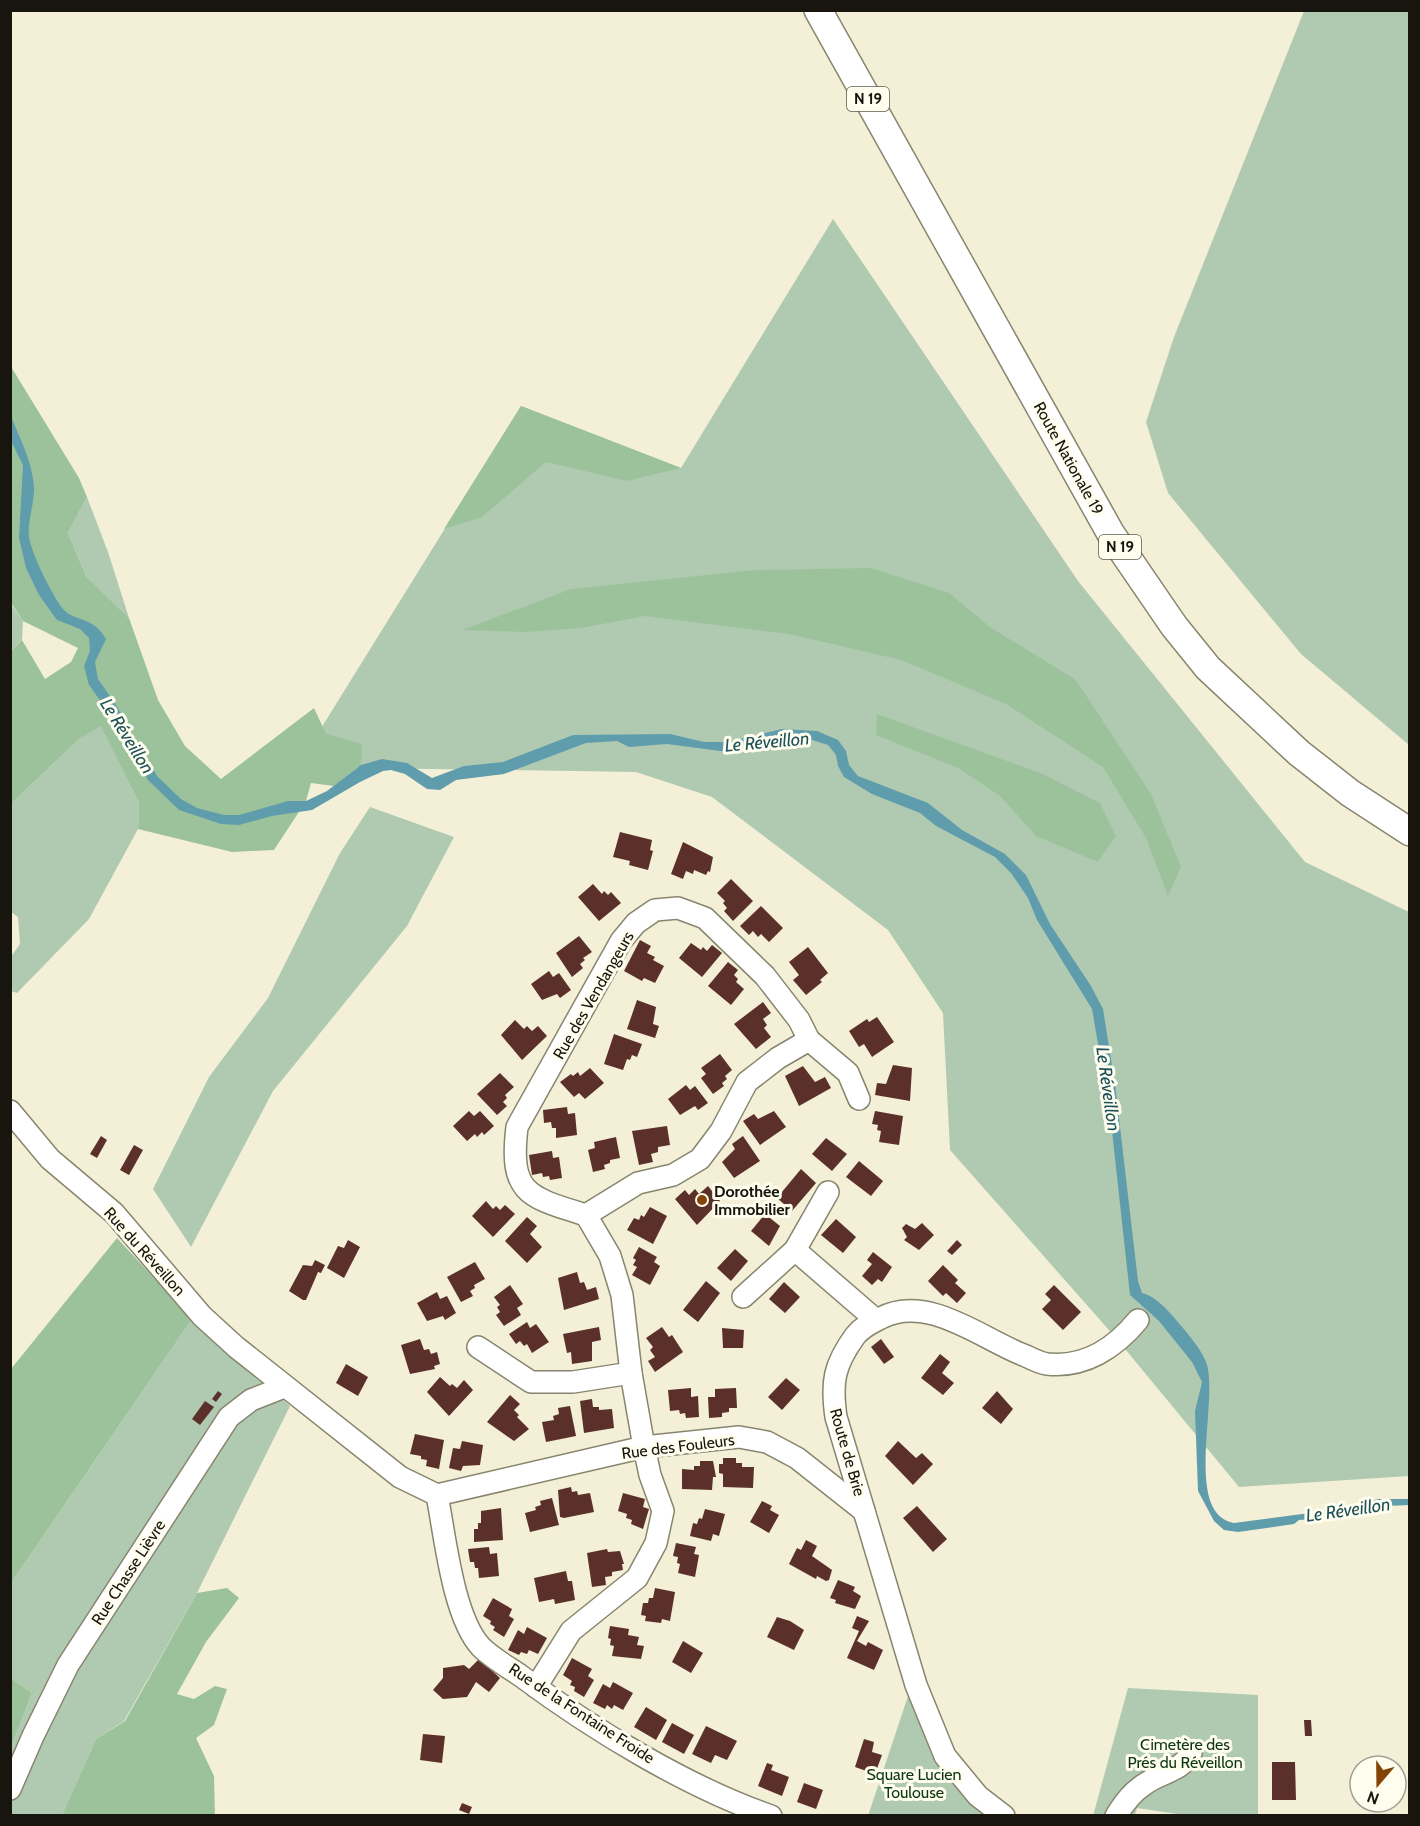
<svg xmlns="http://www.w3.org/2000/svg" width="1420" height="1826" viewBox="0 0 1420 1826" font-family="Cabin,sans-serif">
<rect width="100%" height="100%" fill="#f3f0d7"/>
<g fill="#b0cab1">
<polygon points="1304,11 1409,11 1409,745 1301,654 1168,493 1146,422 1174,337"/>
<polygon points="833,219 1078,581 1305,862 1409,912 1409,1476 1239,1487 1116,1338 950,1150 943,1013 888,930 712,797 636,772 297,767 521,406 681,468"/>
<polygon points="87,497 108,552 129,618 86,576 68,533"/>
<polygon points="10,603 23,621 22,640 11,651"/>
<polygon points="101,725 139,803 138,829 89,919 17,993 11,991 10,958 20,944 18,917 11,912 11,804 79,739"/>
<polygon points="370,807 454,837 407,926 273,1091 191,1247 153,1189 209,1077 268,998 340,853"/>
<polygon points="192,1319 290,1406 197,1593 124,1721 96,1739 62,1815 11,1815 11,1747 32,1693 11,1678 11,1583"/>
<polygon points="1128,1688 1258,1695 1258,1815 1184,1815 1137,1808 1135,1815 1093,1816"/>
<polygon points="910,1690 983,1812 985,1815 868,1816"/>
</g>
<g fill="#9cc29c">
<polygon points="10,365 79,478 87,497 68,533 86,576 129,618 158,700 185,746 221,779 314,708 326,734 362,744 361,765 334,786 311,783 306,801 274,850 232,852 138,829 139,803 101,726 79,739 11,804 11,651 22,640 45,679 71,662 78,648 23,621 11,603"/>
<polygon points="521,406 681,468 627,481 546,462 482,517 444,529"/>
<polygon points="871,568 949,593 990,627 1076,680 1151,794 1181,867 1168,896 1146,838 1103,767 1006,704 901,660 789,634 644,616 582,628 525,632 462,630 571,589 755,570"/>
<polygon points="877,714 1043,774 1100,803 1116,836 1098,862 1036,836 1000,796 958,768 876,735"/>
<polygon points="117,1238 192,1319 11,1583 11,1369"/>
<polygon points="227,1588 239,1598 206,1642 177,1694 194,1699 215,1686 227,1689 214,1725 196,1738 214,1776 215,1815 62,1815 96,1739 125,1721 197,1593"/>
<polygon points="11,1678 32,1693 11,1747"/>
</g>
<path fill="#609dac" d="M11 416C20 439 32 461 34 486 35 503 27 521 29 537 32 555 50 590 60 605 72 624 91 613 106 639L95 662 98 679 116 705 157 776 181 799 197 808 224 815H239L288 801H306L327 791 361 765 382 759 407 763 432 778 464 766 503 762 573 735 670 734 704 742H728L782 729 817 731 838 740 846 751 849 765 858 776 928 803 962 830 1005 854 1026 875 1050 924 1091 986 1103 1009 1115 1084 1138 1281 1142 1293C1155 1296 1168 1310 1177 1321 1187 1333 1200 1347 1206 1362 1220 1397 1182 1514 1234 1523L1340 1509 1378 1499H1409V1505L1387 1506 1343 1517 1299 1520 1294 1524 1238 1532 1224 1530 1214 1521 1198 1491 1195 1411 1202 1382 1192 1362 1159 1321 1130 1295 1110 1113 1092 1009 1037 920 1028 898 1011 873 995 857 936 826 920 813 872 794 844 777 838 766 836 755 828 745 809 739 764 743 728 752 667 744 629 747 617 741 586 743 504 774 456 780 440 790 427 789 405 774 391 770 383 771 360 782 312 810 272 816 239 825 221 824 179 810 148 780 114 720 89 685 84 666 90 651 89 638 80 629 57 620 39 595 26 568 19 538 23 465 11 441Z"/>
<g fill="#5c302a">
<polygon points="620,832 652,840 650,850 653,851 648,870 629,865 630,861 613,857"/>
<polygon points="683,842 713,857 710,872 708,871 706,875 694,870 693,874 686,871 683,879 671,874"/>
<polygon points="731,879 753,901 733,921 724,911 727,908 723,903 725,901 717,893"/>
<polygon points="593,884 602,894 604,891 608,895 611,892 621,903 599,921 578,897"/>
<polygon points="761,906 783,928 769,942 761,934 758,937 753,931 749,935 740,926"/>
<polygon points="579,936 592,952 583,958 585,960 580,964 583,968 572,977 556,953"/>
<polygon points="640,940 651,946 647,953 655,957 653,960 664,966 655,983 644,978 642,981 624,971"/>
<polygon points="691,943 701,950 703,947 707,951 712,945 722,953 702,977 679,958"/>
<polygon points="808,947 828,973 820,980 822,982 806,995 793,980 799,975 789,962"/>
<polygon points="728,962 738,970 734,975 738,979 736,982 744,989 731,1005 708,986"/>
<polygon points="549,971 553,977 559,973 571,990 560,998 557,994 542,1000 531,984"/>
<polygon points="637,1000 656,1007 653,1024 659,1026 655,1038 627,1029"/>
<polygon points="763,1002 771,1013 763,1019 767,1025 764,1028 771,1037 756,1049 734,1024"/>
<polygon points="877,1017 894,1042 872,1057 864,1044 859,1047 849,1031 867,1019 869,1022"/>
<polygon points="515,1020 524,1029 527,1026 532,1031 538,1026 547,1036 522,1060 501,1035"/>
<polygon points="614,1034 642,1044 637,1057 632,1055 630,1060 627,1059 623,1070 604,1064"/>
<polygon points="720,1054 732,1070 725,1076 727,1079 722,1083 724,1086 713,1094 701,1078 706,1074 701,1068"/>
<polygon points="893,1065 912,1068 910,1101 875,1095 877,1083 886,1084"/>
<polygon points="803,1066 815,1082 825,1077 831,1088 799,1106 785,1076"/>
<polygon points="590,1068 604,1083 585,1099 579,1093 574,1097 560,1082 571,1074 573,1076 578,1072 580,1076"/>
<polygon points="500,1073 514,1087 505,1095 507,1098 503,1102 507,1106 497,1115 477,1094"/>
<polygon points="686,1085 690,1090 695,1086 708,1103 698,1110 695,1106 680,1115 668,1099"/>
<polygon points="567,1107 568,1114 575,1113 577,1135 556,1138 556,1128 552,1128 551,1122 544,1123 543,1110"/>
<polygon points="469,1111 474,1116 480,1111 494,1126 484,1135 482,1132 477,1137 475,1134 467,1141 453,1126"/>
<polygon points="774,1111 786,1127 760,1145 743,1121 754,1114 758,1119"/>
<polygon points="875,1111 903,1116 899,1145 879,1142 881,1131 877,1130 878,1125 872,1124"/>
<polygon points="667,1126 670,1145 658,1147 658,1152 651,1154 653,1162 639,1165 632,1131"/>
<polygon points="101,1136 107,1140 97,1158 90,1154"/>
<polygon points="743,1136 760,1161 734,1178 722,1162 735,1149 732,1144"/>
<polygon points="616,1137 620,1158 610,1160 610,1163 604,1165 605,1169 593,1172 588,1150 595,1148 594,1142"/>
<polygon points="826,1138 847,1154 832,1171 812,1154"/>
<polygon points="134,1145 143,1150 129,1175 120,1170"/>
<polygon points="552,1151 553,1158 559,1157 562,1178 550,1180 549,1176 543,1177 542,1173 532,1175 529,1155"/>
<polygon points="859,1161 883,1181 871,1196 846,1177"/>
<polygon points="801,1169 816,1183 792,1211 777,1198"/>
<polygon points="708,1186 720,1201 697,1225 675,1199 685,1190 689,1195 695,1189 699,1194"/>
<polygon points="486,1201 493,1209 496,1206 500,1210 505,1205 515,1214 493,1237 472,1216"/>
<polygon points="650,1207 667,1216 653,1244 627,1230 634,1218 639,1220 641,1215 644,1217"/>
<polygon points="765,1214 780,1226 769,1246 751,1231"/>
<polygon points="527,1217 537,1226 530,1234 542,1247 527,1263 505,1241"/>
<polygon points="836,1219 856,1237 843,1253 821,1235"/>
<polygon points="922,1223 934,1235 919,1250 904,1240 907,1237 902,1228 906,1224 915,1229"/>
<polygon points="348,1240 360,1247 344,1278 327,1268 338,1246 344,1248"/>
<polygon points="957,1240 962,1245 952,1255 947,1251"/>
<polygon points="639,1247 657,1257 654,1262 660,1266 650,1285 632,1275 637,1267 633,1265 636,1260 633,1258"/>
<polygon points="735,1249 748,1261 731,1281 717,1268"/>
<polygon points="873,1252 892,1267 882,1282 878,1279 872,1285 862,1276 872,1264 867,1260"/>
<polygon points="315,1260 325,1265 321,1273 318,1272 306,1300 303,1300 289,1291 303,1265 312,1266"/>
<polygon points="475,1262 485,1279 474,1285 475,1288 470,1291 473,1296 461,1302 447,1277"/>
<polygon points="943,1265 958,1280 955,1283 966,1293 957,1303 946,1293 943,1296 928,1281"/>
<polygon points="577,1272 580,1283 584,1282 587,1290 596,1287 599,1299 564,1310 558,1278"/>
<polygon points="706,1281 720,1293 698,1322 683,1310"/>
<polygon points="784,1282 800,1297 785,1313 769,1299"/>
<polygon points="510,1285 523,1304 517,1308 521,1315 504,1326 496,1315 500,1312 497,1307 500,1305 494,1297"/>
<polygon points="1054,1285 1081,1312 1063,1330 1042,1309 1051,1300 1045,1294"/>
<polygon points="437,1292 440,1299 447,1296 456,1313 445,1320 443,1316 427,1321 417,1303"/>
<polygon points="527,1322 530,1328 536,1324 549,1342 532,1353 527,1344 524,1346 520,1341 516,1344 509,1334"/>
<polygon points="599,1327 601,1340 592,1342 592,1361 572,1364 571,1352 567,1353 563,1334"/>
<polygon points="662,1327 669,1337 672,1335 683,1352 655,1372 648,1361 655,1357 650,1350 653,1347 646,1338"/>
<polygon points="722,1328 744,1330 743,1348 723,1348"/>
<polygon points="420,1339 424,1350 429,1349 431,1354 437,1352 440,1364 434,1366 435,1369 410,1374 401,1345"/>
<polygon points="881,1339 894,1357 884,1364 871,1347"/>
<polygon points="940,1354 950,1362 942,1373 954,1383 943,1395 921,1378"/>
<polygon points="346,1364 368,1377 358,1396 336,1383"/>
<polygon points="440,1377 450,1386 452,1384 457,1388 464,1380 473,1390 449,1416 427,1392"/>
<polygon points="786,1378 800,1390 782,1410 768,1397"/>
<polygon points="691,1388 691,1397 698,1396 699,1417 686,1418 685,1413 680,1414 679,1410 670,1411 668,1390"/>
<polygon points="736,1388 737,1408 729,1408 729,1412 722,1413 722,1417 709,1418 708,1397 715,1397 715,1389"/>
<polygon points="218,1391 222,1394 216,1402 212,1399"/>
<polygon points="997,1391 1013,1409 1001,1424 982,1408"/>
<polygon points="510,1395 520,1404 514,1410 519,1415 517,1417 529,1429 514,1441 487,1422"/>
<polygon points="592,1399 593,1407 599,1407 599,1410 612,1409 614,1428 584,1433 580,1401"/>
<polygon points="205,1401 214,1407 200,1425 192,1419"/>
<polygon points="570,1406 576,1436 546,1442 542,1422 554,1420 553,1416 559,1414 558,1408"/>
<polygon points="415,1434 444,1440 439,1469 426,1466 427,1460 421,1459 421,1456 410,1454"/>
<polygon points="462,1441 483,1445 480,1465 463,1466 461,1471 449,1468 453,1448 460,1449"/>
<polygon points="898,1441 916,1458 922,1453 933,1464 913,1485 885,1456"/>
<polygon points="723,1458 736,1458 736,1463 742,1463 742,1467 754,1467 753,1488 723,1487 723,1474 719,1473 719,1464 723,1464"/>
<polygon points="700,1461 713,1461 716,1477 713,1477 712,1490 682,1489 682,1469 694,1470 694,1466 700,1466"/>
<polygon points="571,1487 572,1492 577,1491 578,1495 590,1493 594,1512 564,1518 560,1517 558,1490"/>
<polygon points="623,1493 645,1499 643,1507 649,1509 643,1529 631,1524 632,1520 626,1518 627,1514 618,1511"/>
<polygon points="552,1498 559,1525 530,1532 525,1513 536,1510 535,1507 541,1505 540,1501"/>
<polygon points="762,1501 772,1506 770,1510 779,1515 769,1533 750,1522"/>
<polygon points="917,1506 947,1539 933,1552 903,1518"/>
<polygon points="501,1508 503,1540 474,1542 474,1529 478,1529 478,1523 481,1523 481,1511"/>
<polygon points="705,1509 725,1514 719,1536 713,1534 711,1541 690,1536 693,1523 697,1524 699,1518 702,1519"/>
<polygon points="806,1540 817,1546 812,1556 832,1570 829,1580 826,1581 817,1576 816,1579 789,1564 797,1548 801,1550"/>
<polygon points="676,1543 696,1547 694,1554 699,1555 695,1577 678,1573 680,1564 677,1563 678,1557 673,1556"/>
<polygon points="489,1547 490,1554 497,1553 499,1576 479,1578 478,1568 475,1568 474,1562 470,1562 468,1549"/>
<polygon points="607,1549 608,1552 620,1551 624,1564 622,1564 623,1570 612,1572 612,1576 605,1577 606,1585 592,1587 587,1553"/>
<polygon points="566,1571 568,1581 572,1581 575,1600 555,1604 554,1599 539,1602 534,1578"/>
<polygon points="838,1580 855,1587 853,1591 861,1596 855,1609 835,1603 836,1600 830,1598"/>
<polygon points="655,1588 675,1592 670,1621 662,1619 661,1623 645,1621 646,1616 641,1615 643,1603 648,1603 649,1598 653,1598"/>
<polygon points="493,1598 512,1609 509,1616 514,1619 504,1637 493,1630 495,1627 490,1624 491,1621 483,1616"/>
<polygon points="857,1616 869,1621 857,1641 866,1646 868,1642 883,1650 874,1670 847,1658 859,1631 852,1628"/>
<polygon points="777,1617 790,1621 804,1630 794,1650 767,1637"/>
<polygon points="610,1626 629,1629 628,1635 639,1637 637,1645 644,1646 641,1659 612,1656 614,1646 610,1645 611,1639 608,1638"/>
<polygon points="527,1627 547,1638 538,1654 529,1650 527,1654 521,1652 519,1655 508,1650 518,1630 524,1634"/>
<polygon points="683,1641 703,1653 691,1673 672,1662"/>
<polygon points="572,1658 592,1669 588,1676 594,1680 584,1697 574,1691 575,1687 570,1685 572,1681 563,1675"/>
<polygon points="479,1659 500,1678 489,1692 476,1682 467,1697 443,1699 433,1690 443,1678 443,1668 464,1665 469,1669"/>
<polygon points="613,1682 633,1693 623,1710 614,1705 612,1709 607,1705 605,1709 593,1703 603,1684 610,1688"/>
<polygon points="646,1707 667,1720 656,1740 634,1727"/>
<polygon points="1304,1720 1311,1720 1312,1736 1305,1736"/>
<polygon points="672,1723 694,1735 684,1754 662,1742"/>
<polygon points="706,1726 737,1741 727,1760 715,1755 711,1763 692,1754"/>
<polygon points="423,1734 445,1736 442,1763 420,1760"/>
<polygon points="864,1739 874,1742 872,1752 882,1755 875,1774 855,1767"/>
<polygon points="1272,1762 1295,1762 1296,1800 1272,1800"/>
<polygon points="767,1763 773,1765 771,1770 789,1777 782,1796 758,1786"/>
<polygon points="804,1783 823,1790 816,1809 797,1802"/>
<polygon points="462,1803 472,1807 469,1814 459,1810"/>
</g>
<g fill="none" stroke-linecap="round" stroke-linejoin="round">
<defs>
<g id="minor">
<polyline points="10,1111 50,1159 114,1213 202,1316 236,1347 400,1477 437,1495"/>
<polyline points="586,1215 638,1183 673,1175 700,1159 721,1131 747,1082 778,1058 809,1040"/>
<polyline points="795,1250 876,1320"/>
<polyline points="743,1297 795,1250 828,1192"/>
<polyline points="478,1347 531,1382 573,1382 631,1373"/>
<path d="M437 1495C445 1536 453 1617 481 1647 492 1658 508 1667 521 1676 592 1729 687 1787 771 1816"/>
<polyline points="437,1495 644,1447 739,1437 767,1442 797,1458 864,1511"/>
<path d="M536 1687 571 1631 637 1578 656 1543 663 1511 650 1475 644 1447 631 1373 622 1295 610 1256 586 1215C528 1197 509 1194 517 1127L621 941 636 923 655 910 678 908 705 918 765 976 799 1020 809 1040 848 1073 859 1099"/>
<polyline points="10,1789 33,1736 68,1665 229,1417 251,1400 284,1387"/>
<path d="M1004 1816 978 1796 945 1756 916 1685 836 1417C831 1382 834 1365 855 1336 862 1327 871 1323 881 1318 928 1293 983 1340 1026 1356 1032 1359 1040 1363 1047 1364 1084 1368 1115 1348 1138 1320"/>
<path d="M1116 1816C1124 1803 1132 1792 1145 1784 1161 1772 1181 1772 1191 1753"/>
</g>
<polyline id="major" points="818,10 1111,534 1174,626 1208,668 1299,753 1350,793 1410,832"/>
</defs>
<use href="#minor" stroke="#88856e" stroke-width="24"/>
<use href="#major" stroke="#88856e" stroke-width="30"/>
<use href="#minor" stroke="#fff" stroke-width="21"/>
<use href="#major" stroke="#fff" stroke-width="27"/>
</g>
<circle fill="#834406" stroke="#fffdee" stroke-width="2" cx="702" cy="1200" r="6"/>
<g text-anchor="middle" stroke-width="6" stroke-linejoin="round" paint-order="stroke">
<g fill="#fffdee" stroke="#5d5b50" stroke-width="1.5">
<rect x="847" y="87" width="42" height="24" rx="4.5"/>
<rect x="1099" y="535" width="42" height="24" rx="4.5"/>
</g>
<g font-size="15" font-weight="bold" fill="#17150d">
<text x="868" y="104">N 19</text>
<text x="1120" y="552">N 19</text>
</g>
<g font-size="16" fill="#17150d" stroke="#fffdee">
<text transform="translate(1069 458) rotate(61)" y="6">Route Nationale 19</text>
<text transform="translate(593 995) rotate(-60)" y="6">Rue des Vendangeurs</text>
<text transform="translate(145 1251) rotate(48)" y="6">Rue du Réveillon</text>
<text transform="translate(678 1446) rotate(-7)" y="6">Rue des Fouleurs</text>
<text transform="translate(848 1452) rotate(74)" y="6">Route de Brie</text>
<text transform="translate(128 1572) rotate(-57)" y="6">Rue Chasse Lièvre</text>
<text transform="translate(582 1713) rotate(33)" y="6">Rue de la Fontaine Froide</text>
</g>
<g font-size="16" font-weight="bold" fill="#17150d" stroke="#fffdee" text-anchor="start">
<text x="714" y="1197">Dorothée<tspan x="714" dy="18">Immobilier</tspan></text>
</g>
<g font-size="16" fill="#0c3612" stroke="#fffdee">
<text x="1185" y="1750">Cimetère des<tspan x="1185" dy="18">Prés du Réveillon</tspan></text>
<text x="914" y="1780">Square Lucien<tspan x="914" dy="18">Toulouse</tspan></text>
</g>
<g font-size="18" font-style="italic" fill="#1d515d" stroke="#fffdee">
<text transform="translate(127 736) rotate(58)" y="6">Le Réveillon</text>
<text transform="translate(767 742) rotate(-5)" y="6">Le Réveillon</text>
<text transform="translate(1108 1089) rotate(82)" y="6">Le Réveillon</text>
<text transform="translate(1348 1510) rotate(-8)" y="6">Le Réveillon</text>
</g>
</g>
<rect width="1420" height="1826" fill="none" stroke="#17150d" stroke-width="24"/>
<g transform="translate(1378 1784) rotate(200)"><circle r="28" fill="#fffdee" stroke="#a2a094" stroke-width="1.5"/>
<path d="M0-4.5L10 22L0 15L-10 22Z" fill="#834406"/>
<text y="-9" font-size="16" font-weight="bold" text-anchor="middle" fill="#17150d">N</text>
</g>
</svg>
